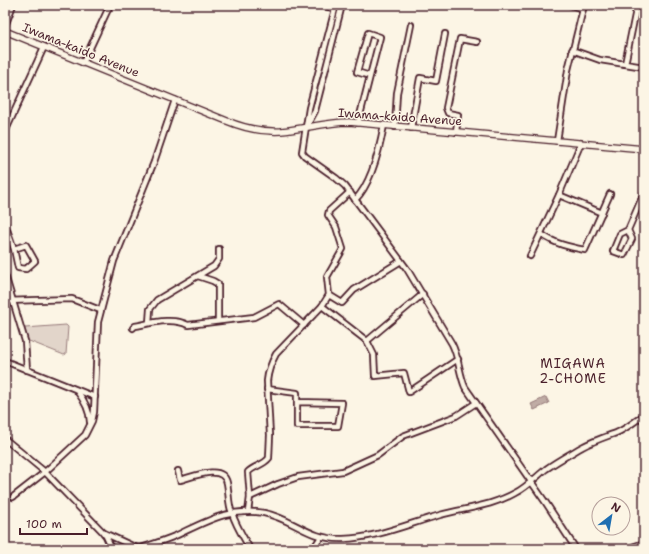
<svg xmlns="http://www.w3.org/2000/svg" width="649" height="554" viewBox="0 0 649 554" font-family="'Shantell Sans',sans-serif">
<rect width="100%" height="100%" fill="#fcf5e5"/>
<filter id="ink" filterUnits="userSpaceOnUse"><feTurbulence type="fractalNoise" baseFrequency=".025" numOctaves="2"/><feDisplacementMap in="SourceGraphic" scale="8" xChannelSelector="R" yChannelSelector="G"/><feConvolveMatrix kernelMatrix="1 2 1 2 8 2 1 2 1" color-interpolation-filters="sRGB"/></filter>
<g filter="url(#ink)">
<polygon fill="#e2d5ca" stroke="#967a7a" points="66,325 68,327 66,354 64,355 29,341 27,339 24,329 25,328"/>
<polygon fill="#c0aca5" stroke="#917474" points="546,397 549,403 534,410 531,404"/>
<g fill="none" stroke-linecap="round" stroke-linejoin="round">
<defs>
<g id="minor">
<polyline points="322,5 335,9"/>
<path d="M336 5 309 108 302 152 305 156 336 178 345 186 407 269 452 344C459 358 459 373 465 387L546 503 576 549"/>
<polyline points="571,5 583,9"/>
<polyline points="5,26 13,5"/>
<polyline points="572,50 600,60 644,67"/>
<polyline points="83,63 110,5"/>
<polyline points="625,64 637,5"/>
<polyline points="358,123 380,37 368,33 357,72 370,76"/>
<polyline points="308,124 315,111 342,5"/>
<polyline points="395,127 397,93 411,25"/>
<polyline points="411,128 420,78 436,81 445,34"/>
<polyline points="5,132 44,47"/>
<polyline points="456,132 458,115 448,113 446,108 460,39 477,42"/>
<polyline points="557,141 568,70 584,5"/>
<polyline points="559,195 602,213"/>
<path d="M355 200C371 184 380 147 384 125"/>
<polyline points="5,224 14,249 18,268 26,269 35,261 26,245 14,249"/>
<polyline points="628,230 632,239 624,255 613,251 620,234 628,230 644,193"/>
<path d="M541 234C555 244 569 247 585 250L610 194"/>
<polyline points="530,256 559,195 581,143"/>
<polyline points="5,275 25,341 27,370"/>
<polyline points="198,276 213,281 218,284 218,321"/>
<polyline points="329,295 342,303 354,290 401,261"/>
<polyline points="5,301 72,299 100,310"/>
<polyline points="322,306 367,341 374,355 375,376 404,373 409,392 458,359"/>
<polyline points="149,323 150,309 157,300 214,266 219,259 219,249"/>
<path d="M133 328 135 326C152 323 172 317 188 325L254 317 279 304 304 325"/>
<polyline points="367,341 423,294"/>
<polyline points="5,361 95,397"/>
<polyline points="267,389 297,393 297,426 338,426 342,403 297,402"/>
<path d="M77 391C84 400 90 410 90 422"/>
<polyline points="5,439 45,472 102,531 106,536 112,549"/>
<path d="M178 471 180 480C192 477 223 463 227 483 229 492 228 504 232 513 236 526 244 538 250 549"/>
<polyline points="13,497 45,472 85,435 92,421 94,412 98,322 114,261 154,162 175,100"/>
<polyline points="250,497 278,484 298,477 343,471 378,455 403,436 456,416 476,403"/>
<path d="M248 512 250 497 248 472C254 466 264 465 269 458L270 435 267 381C268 371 271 363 276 354L322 306 327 298 329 295 327 277 343 249 336 227 328 215 329 211 350 192"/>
<polyline points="104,533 139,549"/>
<path d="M138 549C150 545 163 541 175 536 205 522 229 507 264 513 294 519 309 540 343 539 376 538 408 524 440 515 466 508 492 506 515 493 527 487 536 477 546 469 557 461 570 454 582 447 593 441 605 437 616 433 626 429 635 421 644 415"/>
<polyline points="313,549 321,537"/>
<polyline points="626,549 644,543"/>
</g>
<path id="major" d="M5 31 227 121C244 128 262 132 281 131 304 129 326 122 349 122L644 149"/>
</defs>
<use href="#minor" stroke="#4a1f2b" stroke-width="8"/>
<use href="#major" stroke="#4a1f2b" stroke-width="8"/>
<use href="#minor" stroke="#fcf5e5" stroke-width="4.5"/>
<use href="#major" stroke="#fcf5e5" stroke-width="5.5"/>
</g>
</g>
<g text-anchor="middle" stroke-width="3" stroke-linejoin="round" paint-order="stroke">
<g font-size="12" fill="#4a1f2b" stroke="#fcf5e5">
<text transform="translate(81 50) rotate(22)" y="4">Iwama-kaido Avenue</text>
<text transform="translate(400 117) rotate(4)" y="4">Iwama-kaido Avenue</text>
</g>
<g font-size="13" letter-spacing="1" fill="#4a1f2b" stroke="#fcf5e5">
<text x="573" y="368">MIGAWA<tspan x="573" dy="15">2-CHOME</tspan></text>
</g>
</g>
<rect width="649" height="554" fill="none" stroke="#fcf5e5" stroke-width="20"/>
<rect x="10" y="10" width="629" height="534" fill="none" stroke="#4a1f2b" stroke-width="1.5" filter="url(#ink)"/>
<g transform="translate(611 516) rotate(31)"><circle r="19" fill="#fcf5e5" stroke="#b59f9b"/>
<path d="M0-3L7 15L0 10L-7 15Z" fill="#1f6fb2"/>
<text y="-6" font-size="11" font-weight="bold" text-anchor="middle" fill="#4a1f2b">N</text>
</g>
<path d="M20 528v6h67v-6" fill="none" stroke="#4a1f2b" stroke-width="2"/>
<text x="26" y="528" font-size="12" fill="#4a1f2b" stroke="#fcf5e5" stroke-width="3" paint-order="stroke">100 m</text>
</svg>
